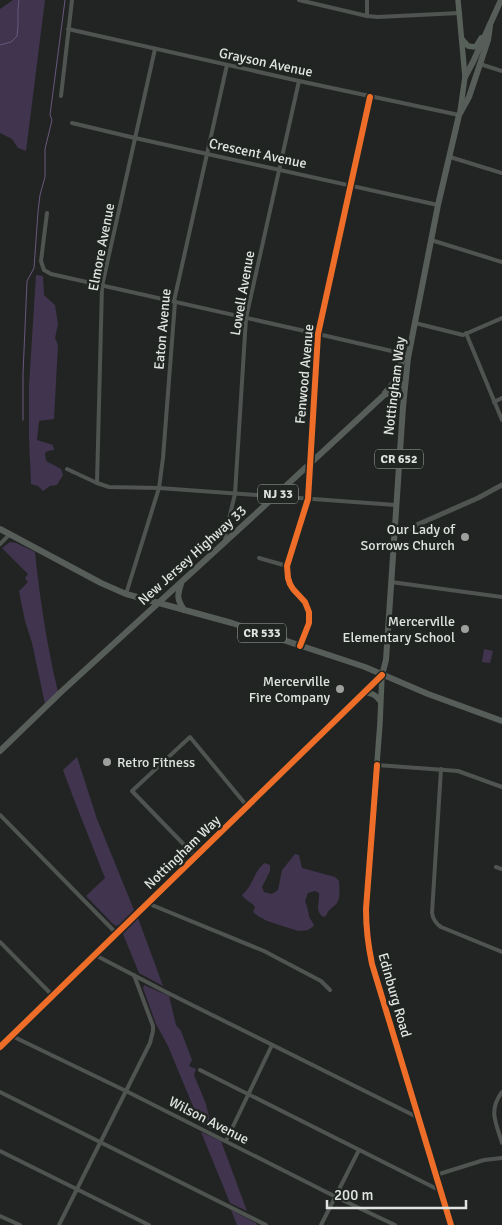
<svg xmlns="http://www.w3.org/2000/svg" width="502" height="1225" viewBox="0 0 502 1225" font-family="Signika,sans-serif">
<rect width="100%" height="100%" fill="#222423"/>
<g fill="#40344e">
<polygon points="13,0 45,0 26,151 18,148 12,139 0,133 0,9"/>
<polygon points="36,275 43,276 44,295 55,305 58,324 55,338 58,345 54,419 39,421 37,440 53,445 54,450 48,451 45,453 46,461 61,469 63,475 57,485 50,486 43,491 38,486 31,484 29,439 29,386"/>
<path d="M10 542 16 543 35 552C40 600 47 646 58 692L45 704 32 643 25 621 19 591 28 582 25 578 28 574 2 548Z"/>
<polygon points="484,649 493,651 490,663 482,662"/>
<path d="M77 757 97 819 134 910 119 925 116 926 113 924 86 896 105 878C91 842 76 806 63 770Z"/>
<path d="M295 854 299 855 302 868 335 877 339 881C339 887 341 897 337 903 333 908 329 908 326 916L323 917C314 909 320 903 319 893L315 891 308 893 305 901C307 906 308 910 309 916 310 920 313 921 314 926L308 930 298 931 267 921 258 916 253 912 255 907C251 901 245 901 242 895 253 886 254 870 265 863L270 865V871L262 887 264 892 272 894 278 890 282 870Z"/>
<polygon points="138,918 163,986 139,973 123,934"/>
<polygon points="144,985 169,996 176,1025 181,1031 192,1060 189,1066 196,1069 194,1075 206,1104 212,1130 200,1123 168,1046 156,1024 143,988"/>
<polygon points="201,1132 221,1141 247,1211 230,1203"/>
<polygon points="231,1210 256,1223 257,1225 237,1225"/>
</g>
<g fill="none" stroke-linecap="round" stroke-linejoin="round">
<g stroke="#69577e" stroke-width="1">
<polyline points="0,45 11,42 17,36 18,25 18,10 19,0"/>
<polyline points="23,420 23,374 27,281 34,268 38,212 40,195 45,177 45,149 52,120 50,115 65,0"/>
</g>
<g stroke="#4f5450" stroke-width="4">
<polyline points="299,0 367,16 378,17 459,13"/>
<polyline points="367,0 367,16"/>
<polyline points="68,29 299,81 459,115"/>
<polyline points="480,64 502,71"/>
<polyline points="61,96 72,0"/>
<polyline points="72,123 135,138 438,205"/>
<polyline points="450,157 502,173"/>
<polyline points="47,213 41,261 44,270 51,274 318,334 409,355"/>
<polyline points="431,240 502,262"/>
<polyline points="174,301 227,65"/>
<polyline points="415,323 463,335 502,318"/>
<polyline points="466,333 502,420"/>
<polyline points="494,402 502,398"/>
<polyline points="67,469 97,483 109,487 159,488 396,505"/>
<polyline points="97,483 102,286 155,49"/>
<polyline points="225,542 226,531 235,494 246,318 299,81"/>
<polyline points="0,544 10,534"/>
<polyline points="259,558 287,566"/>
<polyline points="391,582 502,597"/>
<polyline points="126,594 159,488 163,458 175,302"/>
<polyline points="300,646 309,623 309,612 305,602 293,589 290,584 288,578 287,566 308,499 318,334 370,97"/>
<polyline points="377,765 458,771 502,787"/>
<path d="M441 769 432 913C433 919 435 923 441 927L502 952"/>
<polyline points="0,815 116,933"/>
<polyline points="195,856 132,791 190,737 247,806"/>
<polyline points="496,867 502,869"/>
<polyline points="147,903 264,951 321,981 330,990"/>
<polyline points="0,942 53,996"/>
<polyline points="95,955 166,992 419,1118"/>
<polyline points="12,1036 126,1091 336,1197 395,1225"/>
<polyline points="200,1070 441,1191"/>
<polyline points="0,1092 266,1225"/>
<path d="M502 1092C488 1111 496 1122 502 1143"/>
<polyline points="226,1141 272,1045"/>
<polyline points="0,1151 149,1225"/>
<polyline points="436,1175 484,1160 502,1158"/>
<polyline points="0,1216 20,1225"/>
<polyline points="59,1225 150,1043 153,1031 153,1026 134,975"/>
<polyline points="321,1225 359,1150"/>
</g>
<g stroke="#4f5450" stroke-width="5">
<polyline points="394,535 478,498 502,485"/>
<polyline points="0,1047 382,675"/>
</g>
<g stroke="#58605a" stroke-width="5.5">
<polyline points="458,0 465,77 460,112"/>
<polyline points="462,39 468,46 474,47 477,45 481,38"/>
<polyline points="382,675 380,723 366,909 367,936 372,964 451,1225"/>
<path d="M363 693C372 693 375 694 380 701"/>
</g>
<g stroke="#575e59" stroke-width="6">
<polyline points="465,77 473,62 501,0"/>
<polyline points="385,393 397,379 402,360 408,358"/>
<polyline points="0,529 101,583 126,594 232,623 341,659 365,667 428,694 502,721"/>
<path d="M181 584C177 596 177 599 184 610"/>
<polyline points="382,675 386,660 403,407 408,358 438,205 459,115 469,97 488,40 490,26"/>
<polyline points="0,751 61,692 261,509 383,396 405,383"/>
</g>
<defs>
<g id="cycleway">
<polyline points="300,646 309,623 309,612 305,602 293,589 290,584 288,578 287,566 308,499 318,334 370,97"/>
<path d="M377 765 366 909C366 928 368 945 372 964L451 1225"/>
<polyline points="0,1047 382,675"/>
</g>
</defs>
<use href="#cycleway" stroke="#212522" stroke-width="9"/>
<use href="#cycleway" stroke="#ee6e29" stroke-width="6"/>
</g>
<g fill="#9ea09e" stroke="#212522" stroke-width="2">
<circle cx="465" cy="537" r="5"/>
<circle cx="465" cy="629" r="5"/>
<circle cx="340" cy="689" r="5"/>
<circle cx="107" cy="762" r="5"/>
</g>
<g text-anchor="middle" stroke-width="5" stroke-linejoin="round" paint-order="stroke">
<g fill="#212522" stroke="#a7aaa7" stroke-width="1">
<rect x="375" y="449.5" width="48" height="19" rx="4"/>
<rect x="258" y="484.5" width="40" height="19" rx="4"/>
<rect x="238" y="623.5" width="48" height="19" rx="4"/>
</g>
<g font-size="12" font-weight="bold" fill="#e0e3e0">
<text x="399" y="463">CR 652</text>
<text x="278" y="498">NJ 33</text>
<text x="262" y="637">CR 533</text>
</g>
<g font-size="14" fill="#e0e3e0" stroke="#212522">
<text transform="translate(266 62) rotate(12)" y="5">Grayson Avenue</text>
<text transform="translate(258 153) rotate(12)" y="5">Crescent Avenue</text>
<text transform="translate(101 247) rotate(-79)" y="5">Elmore Avenue</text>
<text transform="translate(242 293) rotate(-80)" y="5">Lowell Avenue</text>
<text transform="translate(162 329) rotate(-85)" y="5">Eaton Avenue</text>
<text transform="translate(304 374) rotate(-85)" y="5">Fenwood Avenue</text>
<text transform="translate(394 386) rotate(-83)" y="5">Nottingham Way</text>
<text transform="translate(192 555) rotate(-42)" y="5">New Jersey Highway 33</text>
<text transform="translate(182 852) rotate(-44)" y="5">Nottingham Way</text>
<text transform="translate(395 995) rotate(74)" y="5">Edinburg Road</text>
<text transform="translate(209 1120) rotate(27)" y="5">Wilson Avenue</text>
</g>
<g font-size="14" fill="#e0e3e0" stroke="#212522" text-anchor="end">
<text x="455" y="534">Our Lady of<tspan x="455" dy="16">Sorrows Church</tspan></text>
<text x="455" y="626">Mercerville<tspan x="455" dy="16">Elementary School</tspan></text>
<text x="330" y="686">Mercerville<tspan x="330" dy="16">Fire Company</tspan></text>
<text x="117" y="767" text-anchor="start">Retro Fitness</text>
</g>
</g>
<path d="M327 1200v8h139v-8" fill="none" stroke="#e0e3e0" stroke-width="2.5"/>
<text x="334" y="1200" font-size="15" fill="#e0e3e0" stroke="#212522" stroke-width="4" paint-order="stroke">200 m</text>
</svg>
